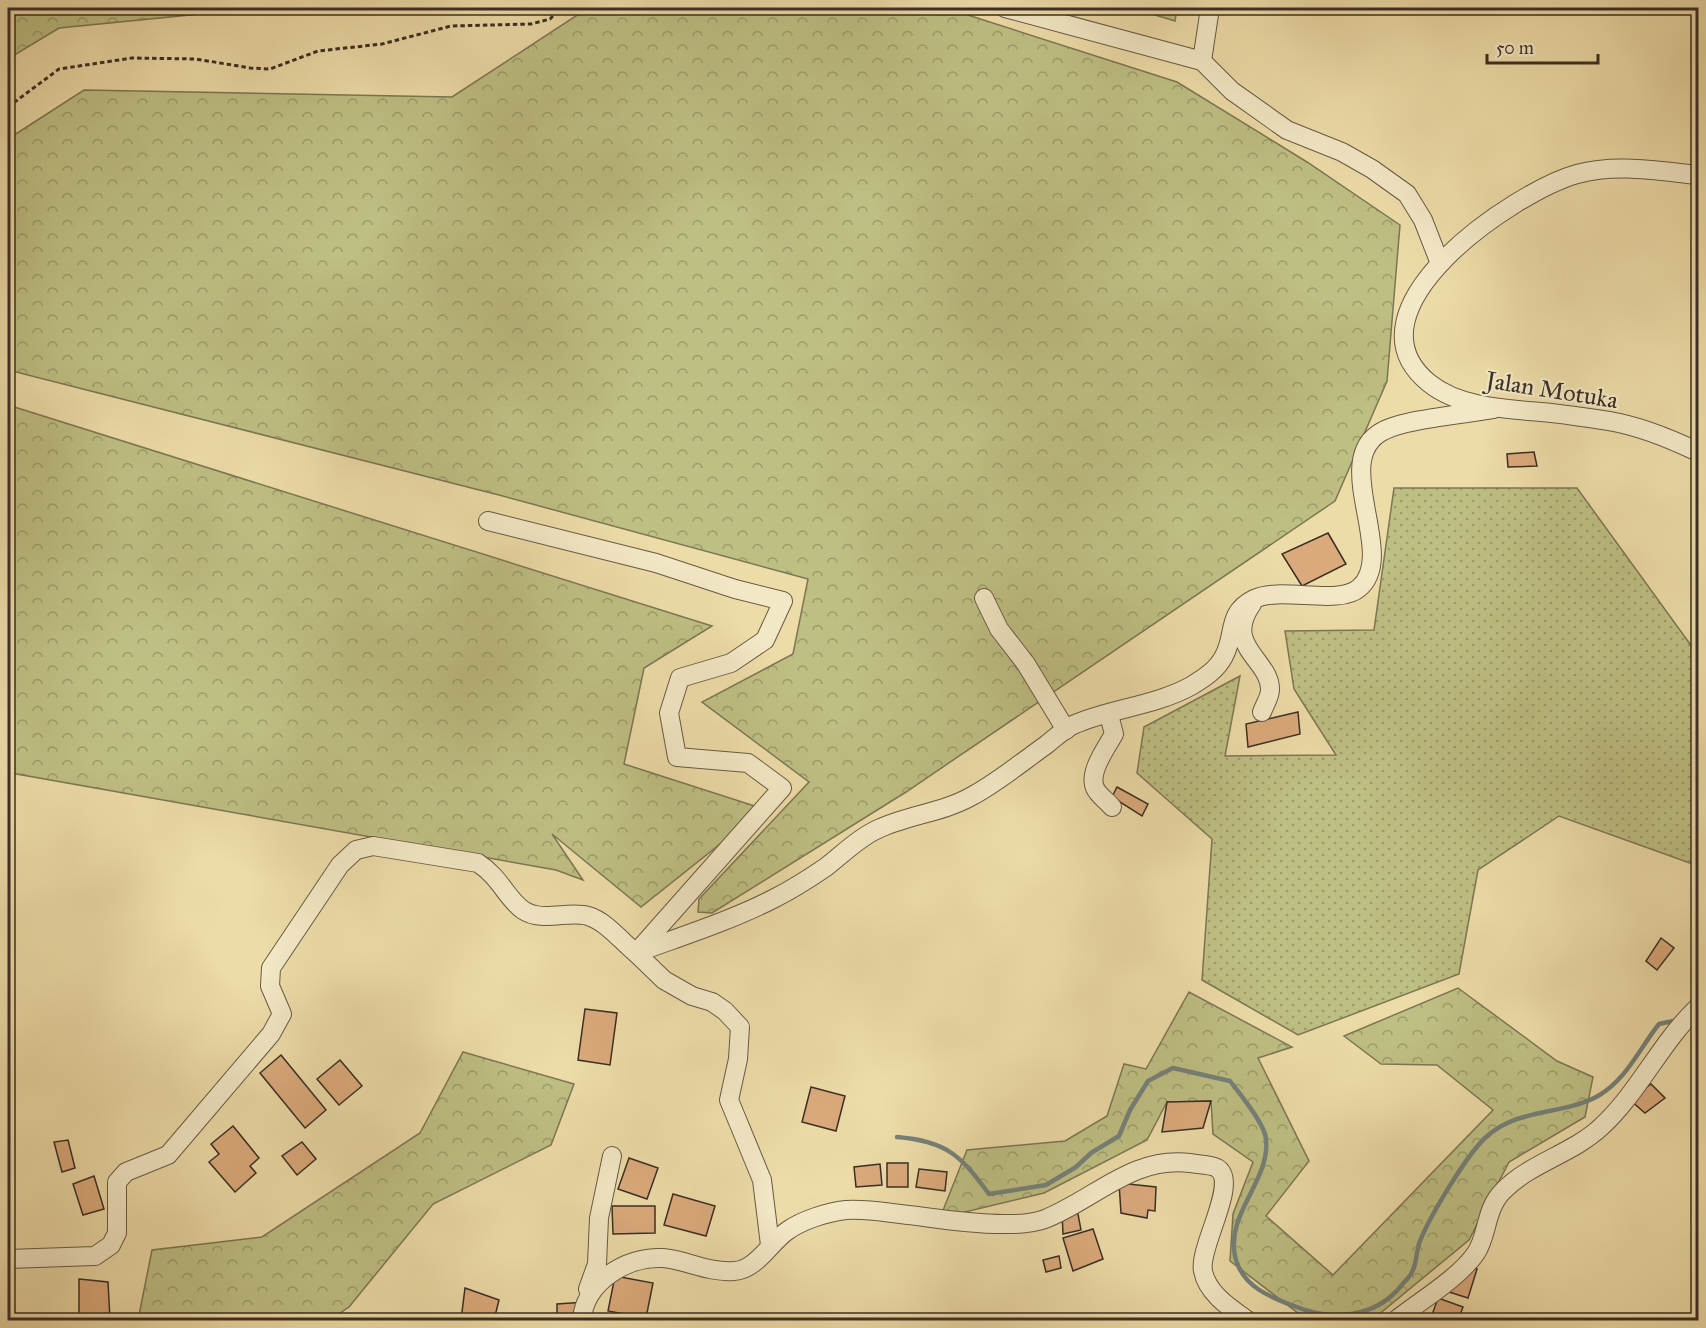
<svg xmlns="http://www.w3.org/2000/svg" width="1706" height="1328" viewBox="0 0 1706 1328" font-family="'IM FELL Great Primer',serif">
<defs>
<pattern id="grass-dots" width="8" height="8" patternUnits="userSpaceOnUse" patternTransform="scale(1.5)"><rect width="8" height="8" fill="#bebf83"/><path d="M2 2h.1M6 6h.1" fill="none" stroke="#9b9c6b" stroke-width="1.8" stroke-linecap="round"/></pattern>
<pattern id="forest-crowns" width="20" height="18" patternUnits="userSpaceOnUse" patternTransform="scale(1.5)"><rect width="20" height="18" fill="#bebf83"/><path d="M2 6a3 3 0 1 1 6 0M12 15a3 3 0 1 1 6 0" fill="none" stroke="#9b9c6b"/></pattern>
</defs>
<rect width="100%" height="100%" fill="#eddca8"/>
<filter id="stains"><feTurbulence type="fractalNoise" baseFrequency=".00333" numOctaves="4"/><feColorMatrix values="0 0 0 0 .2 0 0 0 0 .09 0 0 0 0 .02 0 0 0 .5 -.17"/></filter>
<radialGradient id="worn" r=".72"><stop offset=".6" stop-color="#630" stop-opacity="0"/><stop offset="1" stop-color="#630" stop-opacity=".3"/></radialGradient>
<polygon fill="url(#grass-dots)" stroke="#7c7654" stroke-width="1.5" points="1394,488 1577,488 1698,655 1698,866 1559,816 1478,870 1459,974 1298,1035 1202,980 1212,839 1137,773 1144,727 1240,676 1225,756 1336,755 1294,689 1285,631 1374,630"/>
<g fill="url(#forest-crowns)" stroke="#7c7654" stroke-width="1.5">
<polygon points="8,8 261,8 59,28 8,59"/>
<polygon points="588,8 946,8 1177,82 1307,162 1400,225 1387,381 1335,501 906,792 712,913 698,912 699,899 809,782 702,702 793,654 808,579 499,495 8,370 8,139 84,90 452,97"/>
<polygon points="1132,8 1177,8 1175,21"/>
<polygon points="8,405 712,626 644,668 624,764 764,809 641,907 552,834 583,880 556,870 11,773 8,769"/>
<polygon points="1458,988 1557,1061 1593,1077 1585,1117 1509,1162 1469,1240 1372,1320 1307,1320 1230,1261 1233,1214 1253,1162 1213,1134 1211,1101 1167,1102 1147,1140 1044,1193 940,1218 967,1150 1065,1141 1107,1116 1124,1064 1146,1069 1189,992 1292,1047 1258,1058 1309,1161 1266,1216 1333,1275 1493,1110 1437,1065 1381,1064 1344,1036"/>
<polygon points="463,1052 574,1084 551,1145 433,1204 349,1307 330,1320 138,1320 152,1250 262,1237 420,1133"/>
</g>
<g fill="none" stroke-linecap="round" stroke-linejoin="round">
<path stroke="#75817a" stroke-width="4.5" d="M897 1137C947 1141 961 1156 989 1194L1046 1185 1076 1167 1091 1153 1119 1136 1130 1110 1148 1081 1173 1068 1230 1081C1240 1094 1265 1124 1266 1139 1271 1181 1223 1215 1236 1260 1244 1287 1270 1297 1294 1306 1331 1321 1374 1319 1401 1286 1404 1282 1410 1277 1412 1272 1417 1263 1416 1251 1420 1241 1430 1216 1466 1156 1485 1138 1518 1107 1561 1116 1598 1096 1627 1079 1639 1049 1659 1024L1673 1021 1678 1023"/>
</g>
<g fill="#daaa7c" stroke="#3a2e25" stroke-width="1.5">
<polygon points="1534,452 1537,466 1508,467 1507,454"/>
<polygon points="1328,533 1346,564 1302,586 1282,554"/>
<polygon points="1298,712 1300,734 1248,747 1246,724"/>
<polygon points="1117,787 1148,804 1142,816 1112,797"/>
<polygon points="1661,938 1674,948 1657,970 1646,961"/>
<polygon points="585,1009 617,1013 610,1065 578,1060"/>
<polygon points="281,1055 326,1110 305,1128 260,1073"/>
<polygon points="340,1060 362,1086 339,1105 317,1079"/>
<polygon points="1651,1084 1665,1098 1645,1113 1630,1100"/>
<polygon points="811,1087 845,1096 836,1131 802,1122"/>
<polygon points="1211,1101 1203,1128 1162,1132 1167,1102"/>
<polygon points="233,1126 259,1158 250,1166 256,1173 235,1192 209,1162 219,1154 211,1144"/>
<polygon points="68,1140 75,1168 62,1172 54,1142"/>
<polygon points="302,1142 316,1159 297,1175 282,1156"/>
<polygon points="629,1158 658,1168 647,1199 618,1189"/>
<rect x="887" y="1163" width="21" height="24"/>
<polygon points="880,1164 882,1185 856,1187 854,1167"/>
<polygon points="919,1169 947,1172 945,1191 916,1187"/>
<polygon points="94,1176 104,1209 83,1215 73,1184"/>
<polygon points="1119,1183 1156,1187 1155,1211 1148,1210 1147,1218 1121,1213"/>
<polygon points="673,1194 715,1206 706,1236 664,1225"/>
<polygon points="612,1206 655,1206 655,1233 613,1234"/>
<polygon points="1077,1209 1081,1230 1063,1234 1062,1213"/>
<polygon points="1093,1229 1103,1259 1073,1271 1063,1238"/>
<polygon points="1059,1256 1061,1268 1046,1272 1043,1260"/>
<polygon points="1461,1267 1477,1269 1468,1298 1446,1291"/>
<polygon points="615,1276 653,1283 646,1318 608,1311"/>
<polygon points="79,1279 108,1282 110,1320 79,1320"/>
<polygon points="465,1288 499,1300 494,1320 461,1320"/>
<polygon points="1438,1298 1463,1307 1458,1320 1447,1320 1432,1315"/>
<polygon points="586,1302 586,1320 557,1320 557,1304"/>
<polygon points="626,1314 642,1317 642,1320 625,1320"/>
</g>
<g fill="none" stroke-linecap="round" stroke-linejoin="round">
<defs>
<g id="minor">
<polyline points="1005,8 1202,61 1232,91 1287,130 1342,152 1372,169 1407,194 1423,220 1439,261"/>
<polyline points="1202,61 1210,8"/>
<path d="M1698 175C1658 171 1617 163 1577 174 1514 192 1339 310 1429 383 1461 409 1512 409 1551 413 1570 415 1590 418 1609 421 1639 426 1671 439 1698 452"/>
<polyline points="488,521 656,563 735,589 783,601 765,640 731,663 680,678 669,713 677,757 748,763 782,788 636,953 664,980 692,996 712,1002 725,1011 740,1027 738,1059 729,1100 762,1180 770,1245"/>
<polyline points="984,598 999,629 1026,664 1066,730"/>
<path d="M1252 604C1222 646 1271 660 1270 690 1270 697 1264 706 1262 712"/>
<path d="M1109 715 1114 734C1107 747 1088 772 1095 788 1098 795 1107 801 1112 807"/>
<path d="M8 1259 95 1256 111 1245 117 1233V1182L126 1172 168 1155 271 1034 282 1014 270 986 271 968 340 865 356 850 373 846 478 863C500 877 507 899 523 910 542 923 569 910 588 916 606 921 622 942 636 953 682 936 730 921 773 899 791 890 810 878 826 867 843 854 857 839 876 830 906 815 942 813 972 796 998 782 1022 762 1046 745 1055 738 1064 729 1073 725 1111 708 1152 707 1191 686 1204 678 1217 670 1224 656 1236 634 1226 613 1254 599 1280 586 1339 606 1359 588 1399 555 1328 459 1383 431 1405 419 1467 414 1494 409"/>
<polyline points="588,1289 597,1264 599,1218 612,1156"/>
<path d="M582 1320C584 1283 626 1256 663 1258 686 1260 709 1273 734 1271 756 1270 770 1243 787 1231 802 1220 828 1212 846 1210 861 1209 877 1211 892 1213 930 1217 971 1225 1009 1224 1020 1224 1035 1223 1045 1219 1095 1199 1132 1156 1190 1163 1199 1165 1209 1164 1217 1168 1240 1182 1198 1247 1203 1271 1207 1293 1230 1308 1247 1320"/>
<path d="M1396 1320C1420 1301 1459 1278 1476 1253 1488 1235 1485 1209 1503 1191 1530 1163 1572 1154 1601 1127 1639 1092 1661 1042 1698 1007"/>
</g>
</defs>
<use href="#minor" stroke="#675a46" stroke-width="20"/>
<polyline stroke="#3a2e25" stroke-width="3" stroke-dasharray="4.5 3" stroke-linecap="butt" points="8,107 59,69 132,58 196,59 250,68 270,69 318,51 382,44 451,26 531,24 550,19 561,8"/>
<use href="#minor" stroke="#f3e8c6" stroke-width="18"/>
</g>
<g text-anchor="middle" stroke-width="4.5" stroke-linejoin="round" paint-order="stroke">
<g font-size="24" fill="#3a2e25" stroke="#f3e8c6">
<text transform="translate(1552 390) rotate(9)" y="8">Jalan Motuka</text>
</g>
</g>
<rect width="1706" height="1328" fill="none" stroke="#eddca8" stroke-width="30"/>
<rect x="9" y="9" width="1688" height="1310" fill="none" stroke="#3a2e25" stroke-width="3"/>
<rect x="15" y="15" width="1676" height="1298" fill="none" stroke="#3a2e25" stroke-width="1.5"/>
<path d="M1487 54v9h111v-9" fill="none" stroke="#3a2e25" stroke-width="3"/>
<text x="1496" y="54" font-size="18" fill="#3a2e25" stroke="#f3e8c6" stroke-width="4.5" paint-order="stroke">50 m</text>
<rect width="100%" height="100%" filter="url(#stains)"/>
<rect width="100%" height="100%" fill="url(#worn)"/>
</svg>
